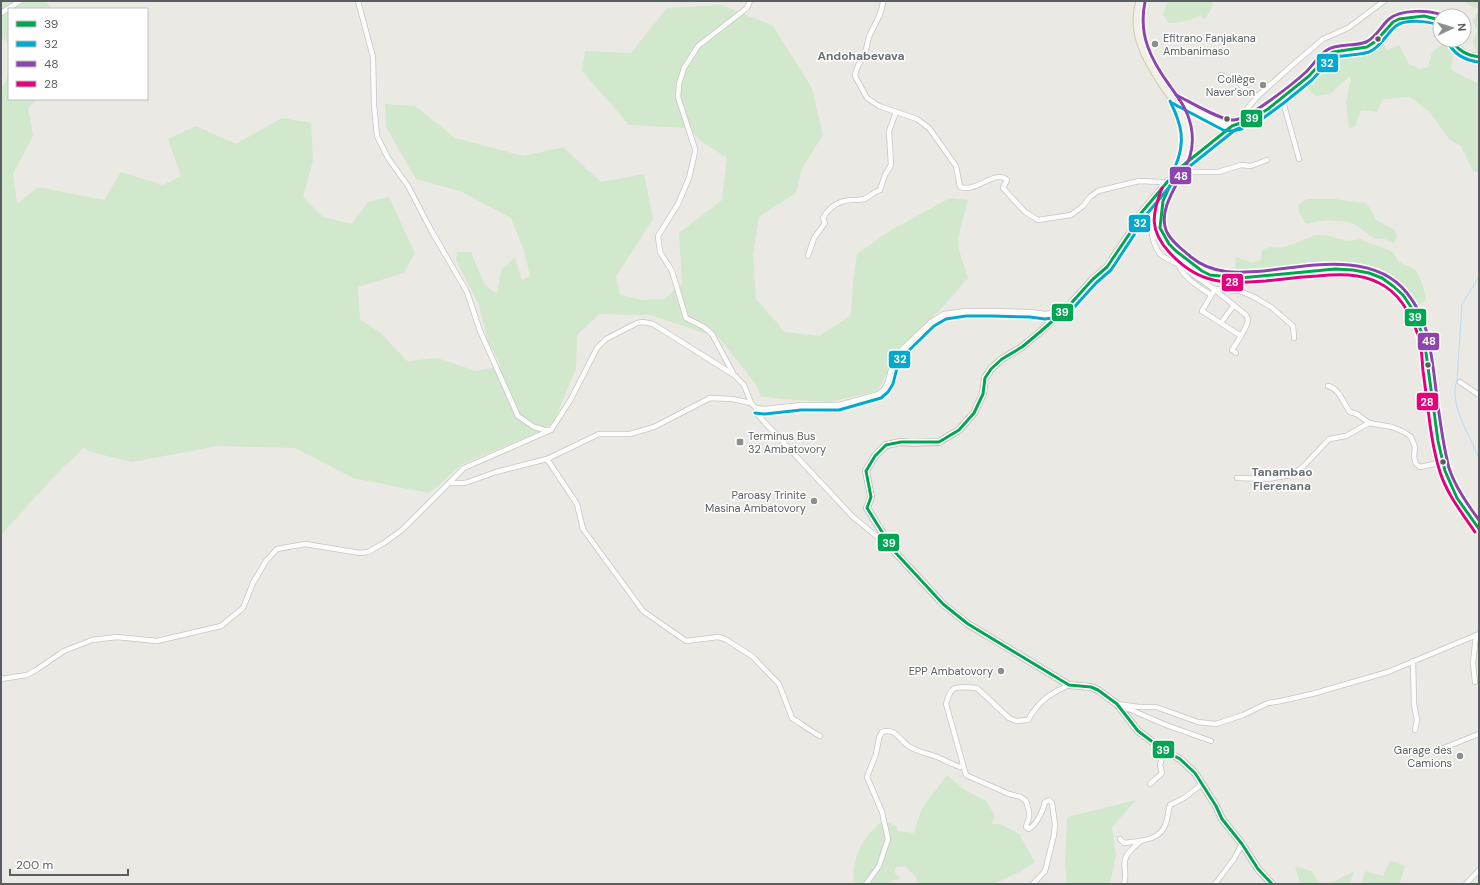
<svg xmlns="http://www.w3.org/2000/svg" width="1480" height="885" viewBox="0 0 1480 885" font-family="'DM Sans',sans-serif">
<rect width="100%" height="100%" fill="#eae9e4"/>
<g fill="#d1e8cd">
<polygon points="1,1 45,1 53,9 9,9 9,42 1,38"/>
<path d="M1168 1H1213L1212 7 1206 18 1203 19 1201 15C1190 21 1180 23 1168 23L1163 14Z"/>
<path d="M1467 1H1479V55C1472 45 1472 42 1477 31L1473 21 1479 9 1467 4Z"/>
<polygon points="721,5 773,26 812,88 823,135 802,168 796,193 759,217 753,255 756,299 785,332 819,336 851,315 853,283 857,254 893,229 950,198 968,200 958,239 959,250 968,278 939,311 889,357 887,373 877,391 829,402 782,399 761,396 755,383 719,338 650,315 599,314 577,335 576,368 553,424 532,435 462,464 437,487 428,493 353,478 295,448 218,446 132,462 95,453 83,448 75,457 62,468 1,535 1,87 3,86 9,75 9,99 39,99 28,107 33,136 13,174 17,204 38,187 104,200 121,172 163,185 181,176 168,139 196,126 236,144 282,118 311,123 313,160 303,197 323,217 352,224 368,202 389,197 415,253 404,273 358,287 360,319 382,334 407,361 437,358 476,371 501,366 488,341 478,303 456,260 457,252 471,252 484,284 497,294 501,270 515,257 522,280 530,276 524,250 511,218 460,191 416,179 386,127 385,104 415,106 455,138 523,156 563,147 601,182 644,174 653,219 616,276 620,295 643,300 664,299 682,284 679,233 722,200 727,158 701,141 688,128 629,125 582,71 585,51 631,53 667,8"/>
<polygon points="1381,41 1387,50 1399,45 1409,64 1419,69 1428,67 1432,52 1446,42 1453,53 1451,70 1479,84 1479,173 1473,171 1461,146 1449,139 1429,111 1409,97 1383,99 1377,112 1361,110 1355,127 1349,128 1346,102 1351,78 1350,76 1330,94 1316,96 1304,85 1330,55 1347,52 1360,51 1371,47"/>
<polygon points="1307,199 1335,199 1364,203 1369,207 1376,220 1395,230 1397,236 1394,244 1385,239 1374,238 1354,224 1348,222 1326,220 1306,224 1299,212 1298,205"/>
<path d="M1318 235H1326L1347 241 1361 239C1372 246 1382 245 1394 253 1397 265 1407 264 1415 270 1421 276 1425 292 1426 300L1416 306C1407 294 1397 282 1383 275 1349 256 1278 270 1240 274L1235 271 1236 257 1252 263 1261 260 1262 250 1270 247C1285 251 1303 238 1318 235Z"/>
<path d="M947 775 965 790 986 801 995 816 991 824H1001L1019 834 1035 862 1021 871 994 884H917V878L905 866 896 867 894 872 901 878 892 881 891 884H854C851 860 862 838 880 823H889L896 826 898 831 914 833 922 808Z"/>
<polygon points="1136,800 1112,827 1116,855 1110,884 1067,884 1065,863 1067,817"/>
<polygon points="1390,860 1405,866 1399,884 1362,884 1365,871 1383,876"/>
<polygon points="1295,866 1311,871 1320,884 1335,881 1354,871 1350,884 1300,884"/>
</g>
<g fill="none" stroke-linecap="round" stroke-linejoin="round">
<path stroke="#b6def7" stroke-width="1" d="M1479 277 1462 304 1457 380C1448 405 1471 436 1479 459"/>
<defs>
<g id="minor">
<polyline points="358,1 373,57 374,105 377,136 388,158 408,186 431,230 467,292 480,331 518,416 534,427 545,430 549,430"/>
<path d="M883 1C882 16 874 24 869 37 867 42 867 48 865 53 861 61 856 67 855 76L867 98 879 106 917 119 929 128 956 166 960 187C978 193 994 169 1007 180L1003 188 1025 212 1038 220 1071 215 1083 206 1090 197 1098 191 1139 181 1162 182C1163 193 1156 202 1153 212 1149 225 1152 244 1160 254 1165 259 1174 262 1179 265 1183 278 1201 288 1211 295"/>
<polyline points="1,13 20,1"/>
<polyline points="1221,75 1238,82 1245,89 1258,96"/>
<polyline points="1282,98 1299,159"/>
<polyline points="1181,167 1232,126 1258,96 1289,68 1323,39 1348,28 1384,1"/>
<polyline points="1178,172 1218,172 1241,165 1251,166 1267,160"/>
<path d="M1164 238C1166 260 1199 277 1215 290 1225 298 1236 307 1246 315 1251 322 1244 329 1241 336L1202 311 1215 289"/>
<path d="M808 256 814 238 825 223 823 218C829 207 838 201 851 200 855 200 860 200 864 199 870 197 873 192 880 190L885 175 891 165 889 131 896 112"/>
<polyline points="1215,289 1240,291 1254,297 1271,307 1293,326 1294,338"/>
<polyline points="1221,323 1234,305"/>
<polyline points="1236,353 1232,350 1241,336"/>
<polyline points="733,373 712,334 704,327 686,318 672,271 660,252 658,236 678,204 689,178 695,152 695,149 678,97 679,84 684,68 698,46 747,8 750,1"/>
<polyline points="1460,382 1479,395"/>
<path d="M1328 386C1340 389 1343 403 1350 412L1357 414 1369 423"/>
<path d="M751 403 732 399 710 398 654 427 630 434H599L547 459 577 504 583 529 643 611 686 641 718 637 725 639 752 656 779 684 792 718C802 724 810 731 820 736"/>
<polyline points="756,408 765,409 801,405 839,405 879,394 884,389 888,382 894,357 931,322 944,314 966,311 992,311 1030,312 1045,314 1053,313 1058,315"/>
<polyline points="1237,478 1267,479 1291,475 1302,468 1329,439 1346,436 1369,423 1392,427 1404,432 1411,437 1415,447 1414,457 1416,464 1420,467 1443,462"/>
<polyline points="450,483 465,483 496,472 547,459"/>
<polyline points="1413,661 1414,704 1417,720 1415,730"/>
<polyline points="1,679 27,675 36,670 64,651 92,640 117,637 157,641 221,626 243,608 253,583 266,561 277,549 305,544 360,553 368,552 384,543 402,530 464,468 551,430 571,399 597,348 606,339 637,323 643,322 653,324 734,375 744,385 751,403 756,408 757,414 853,517 890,547"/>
<polyline points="1475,682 1473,663 1476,635"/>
<polyline points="1117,704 1139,707 1156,707 1198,722 1216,724 1243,715 1268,703 1281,701 1312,694 1388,672 1479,634"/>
<polyline points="1122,706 1166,725 1211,741"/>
<polyline points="1441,749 1479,734"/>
<polyline points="1150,784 1162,773 1160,765 1164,750"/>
<path d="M1120 839 1124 843C1139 841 1161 841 1166 823 1168 818 1168 811 1170 805L1184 798 1202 784"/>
<path d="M866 884 879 866 888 839 882 812 867 777 876 754 879 738 882 732C895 728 898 738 907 745 916 752 927 753 937 757 944 760 951 764 960 767L963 765"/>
<path d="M1033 884 1045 871 1054 835 1055 825 1052 803 1049 800 1045 802C1043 811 1037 824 1029 829L1026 827 1029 817V811L1026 801 1021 797 1009 794 966 775 946 704C951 683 958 687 977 688L1009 718 1016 721 1028 720C1039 701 1049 694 1069 685"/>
<path d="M1124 884C1128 873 1121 864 1127 855 1130 850 1136 845 1141 841"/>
<polyline points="1215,884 1234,859 1242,844"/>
<polyline points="1466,884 1479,870"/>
</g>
<g id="tertiary">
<path d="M1452 40C1457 51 1467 56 1479 57"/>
<polyline points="1174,99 1225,125 1237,125 1268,109 1309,76 1328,55 1333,52 1367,47 1376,41 1393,22 1399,19 1424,16 1432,17 1440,20"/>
<polyline points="1173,179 1168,181 1137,218 1130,233 1107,267 1093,279 1065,310 1058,315 1040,332 1022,347 1002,359 991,369 985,378 983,394 974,413 959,430 939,442 913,443 901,442 886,445 875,456 866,471 871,497 867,508 894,551 943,604 968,624 1069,685 1091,687 1098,690 1117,704 1138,731 1162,749 1180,759 1195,773 1216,806 1222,819 1242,844 1258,869 1272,884"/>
</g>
<path id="primary" d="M1140 1C1130 33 1147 61 1165 88 1173 99 1181 108 1185 122 1187 130 1189 140 1187 149 1185 160 1179 169 1173 179 1166 192 1157 213 1160 228 1161 237 1175 250 1182 256 1201 273 1214 277 1240 278L1335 269C1387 270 1408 289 1424 338L1438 441 1445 471 1457 498 1479 529"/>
</defs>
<use href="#minor" stroke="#c6c6c5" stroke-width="6"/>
<use href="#tertiary" stroke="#c6c6c5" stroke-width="8"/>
<use href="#primary" stroke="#d5c9af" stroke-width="9"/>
<use href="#minor" stroke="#fcfcfb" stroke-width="4.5"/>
<use href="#tertiary" stroke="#fcfcfb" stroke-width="5.5"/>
<use href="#primary" stroke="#f2efe7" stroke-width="7"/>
<defs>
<g id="bus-1">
<polyline points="1440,20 1424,16 1399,19 1393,22 1376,41 1367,47 1333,52 1328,55 1309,76 1268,109 1249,120 1232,126 1181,167 1173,179 1163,201 1160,228 1169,244 1176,251 1202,271 1210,275 1240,278 1335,269 1353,270 1369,273 1382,278 1393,286 1403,295 1411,307 1424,338 1438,441 1445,471 1457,498 1479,529"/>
<path d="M1452 40C1458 51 1467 55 1479 57"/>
<polyline points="1173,179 1168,181 1137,218 1130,233 1107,267 1093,279 1065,310 1040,332 1022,347 1002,359 991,369 985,378 983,394 974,413 959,430 939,442 901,442 886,445 875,456 866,471 871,497 867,508 894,551 943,604 968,624 1069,685 1091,687 1098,690 1117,704 1138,731 1162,749 1180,759 1195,773 1216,806 1222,819 1242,844 1258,869 1272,884"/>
</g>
<g id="bus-2">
<path d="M1448 42C1454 55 1465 60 1478 62"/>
<path d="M1170 101C1182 125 1186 142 1175 167"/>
<polyline points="1172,103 1223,130 1232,131 1242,129"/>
<path d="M1061 319 1068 314 1096 283 1111 270 1134 235 1141 221 1171 185 1177 183 1185 170 1235 130 1262 119 1285 102 1312 80 1331 59 1335 57C1345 55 1359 55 1369 52 1381 47 1386 34 1396 26 1405 19 1428 21 1438 25"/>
<polyline points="755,413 765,414 801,410 839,410 881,398 888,392 893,384 899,360 934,326 946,319 966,316 992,316 1030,317 1045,319 1052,318 1056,320"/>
</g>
<g id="bus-3">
<path d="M1145 2C1138 35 1151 60 1170 86 1179 99 1188 110 1191 126 1193 136 1193 146 1190 156 1184 177 1157 206 1166 230 1170 241 1183 250 1191 257 1213 275 1238 273 1264 271 1309 266 1374 251 1407 293 1427 318 1430 344 1434 374 1438 405 1441 437 1449 468 1455 487 1467 504 1479 520"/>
<path d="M1176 95C1189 101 1221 121 1234 120 1249 119 1294 83 1306 72 1313 65 1319 55 1327 50 1338 43 1354 47 1366 42 1376 38 1381 26 1389 19 1401 9 1429 10 1442 15"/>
</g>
<path id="bus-4" d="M1162 188C1152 214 1149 230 1169 252 1199 285 1225 284 1266 281 1283 279 1300 277 1317 276 1338 274 1360 273 1379 283 1400 293 1412 316 1419 338 1422 348 1422 360 1423 371 1428 404 1430 440 1440 472 1447 494 1462 513 1475 532"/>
</defs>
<use href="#bus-1" stroke="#fff" stroke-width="6"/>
<use href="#bus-2" stroke="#fff" stroke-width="6"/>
<use href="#bus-3" stroke="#fff" stroke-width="6"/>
<use href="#bus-4" stroke="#fff" stroke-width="6"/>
<use href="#bus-1" stroke="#00a651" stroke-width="3"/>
<use href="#bus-2" stroke="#00a9ce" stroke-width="3"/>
<use href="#bus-3" stroke="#8e44ad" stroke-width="3"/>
<use href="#bus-4" stroke="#e5007d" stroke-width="3"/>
</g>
<g fill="#595e63" stroke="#fff" stroke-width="1.5">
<circle cx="1378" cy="39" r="3.5"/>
<circle cx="1227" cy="119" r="3.5"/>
<circle cx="1428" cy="365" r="3.5"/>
<circle cx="1443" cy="462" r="3.5"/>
</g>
<g fill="#8c8f90" stroke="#fff" stroke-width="1.5">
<circle cx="1155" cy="44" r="4"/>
<circle cx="1263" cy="85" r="4"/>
<rect x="736" y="438" width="8" height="8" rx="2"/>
<circle cx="814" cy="501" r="4"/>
<circle cx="1001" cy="671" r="4"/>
<circle cx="1460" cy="756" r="4"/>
</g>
<g text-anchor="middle" stroke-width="3" stroke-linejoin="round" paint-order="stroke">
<g font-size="11" fill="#595e63" stroke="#fff" text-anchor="end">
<text x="1163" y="42" text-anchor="start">Efitrano Fanjakana<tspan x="1163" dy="13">Ambanimaso</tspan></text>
<text x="1255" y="83">Collège<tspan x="1255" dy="13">Naver'son</tspan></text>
<text x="748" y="440" text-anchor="start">Terminus Bus<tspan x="748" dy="13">32 Ambatovory</tspan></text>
<text x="806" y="499">Paroasy Trinite<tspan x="806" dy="13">Masina Ambatovory</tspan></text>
<text x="993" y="675">EPP Ambatovory</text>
<text x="1452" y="754">Garage des<tspan x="1452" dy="13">Camions</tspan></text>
</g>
<g font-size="12" font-weight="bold" fill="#6a7075" stroke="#fff">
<text x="861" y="60">Andohabevava</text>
<text x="1282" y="476">Tanambao<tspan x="1282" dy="14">Fierenana</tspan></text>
</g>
</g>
<g stroke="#fff" stroke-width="1.5">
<rect x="1316" y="53" width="23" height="20" rx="4" fill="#00a9ce"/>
<rect x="1240" y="109" width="23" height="19" rx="4" fill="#00a651"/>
<rect x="1169" y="166" width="23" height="19" rx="4" fill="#8e44ad"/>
<rect x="1128" y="214" width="23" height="19" rx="4" fill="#00a9ce"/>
<rect x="1221" y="273" width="23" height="19" rx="4" fill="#e5007d"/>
<rect x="1051" y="303" width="23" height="19" rx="4" fill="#00a651"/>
<rect x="1404" y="308" width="23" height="19" rx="4" fill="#00a651"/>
<rect x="1417" y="332" width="23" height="19" rx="4" fill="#8e44ad"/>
<rect x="888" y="350" width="23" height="19" rx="4" fill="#00a9ce"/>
<rect x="1416" y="392" width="23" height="19" rx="4" fill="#e5007d"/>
<rect x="877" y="533" width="23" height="19" rx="4" fill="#00a651"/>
<rect x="1152" y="740" width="23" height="19" rx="4" fill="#00a651"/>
</g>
<g font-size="11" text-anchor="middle" font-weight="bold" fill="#fff">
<text x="1327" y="67">32</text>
<text x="1252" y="122">39</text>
<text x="1181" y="180">48</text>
<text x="1140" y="227">32</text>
<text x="1232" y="286">28</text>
<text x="1062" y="316">39</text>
<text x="1415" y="321">39</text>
<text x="1429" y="345">48</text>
<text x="900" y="363">32</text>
<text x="1427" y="406">28</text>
<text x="889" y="547">39</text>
<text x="1163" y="754">39</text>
</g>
<rect width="1480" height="885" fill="none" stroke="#595e63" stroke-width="4"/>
<rect x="8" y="8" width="140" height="92" fill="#ffffff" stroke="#bdbfc1"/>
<rect x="16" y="21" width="20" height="6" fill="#00a651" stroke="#bdbfc1"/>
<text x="44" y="28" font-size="12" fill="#595e63">39</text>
<rect x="16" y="41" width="20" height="6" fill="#00a9ce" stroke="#bdbfc1"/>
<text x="44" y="48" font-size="12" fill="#595e63">32</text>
<rect x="16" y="61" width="20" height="6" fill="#8e44ad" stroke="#bdbfc1"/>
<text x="44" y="68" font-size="12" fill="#595e63">48</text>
<rect x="16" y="81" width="20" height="6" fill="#e5007d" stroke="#bdbfc1"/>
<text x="44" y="88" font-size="12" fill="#595e63">28</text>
<g transform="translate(1452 28) rotate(86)"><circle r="19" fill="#ffffff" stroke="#bdbfc1"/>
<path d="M0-3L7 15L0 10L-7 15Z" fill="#8c8f90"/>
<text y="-6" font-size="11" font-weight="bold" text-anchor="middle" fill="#595e63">N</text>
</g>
<path d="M10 869v6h118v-6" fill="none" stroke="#595e63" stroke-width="2"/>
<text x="16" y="869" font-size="12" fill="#595e63" stroke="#ffffff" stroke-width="3" paint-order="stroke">200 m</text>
</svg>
